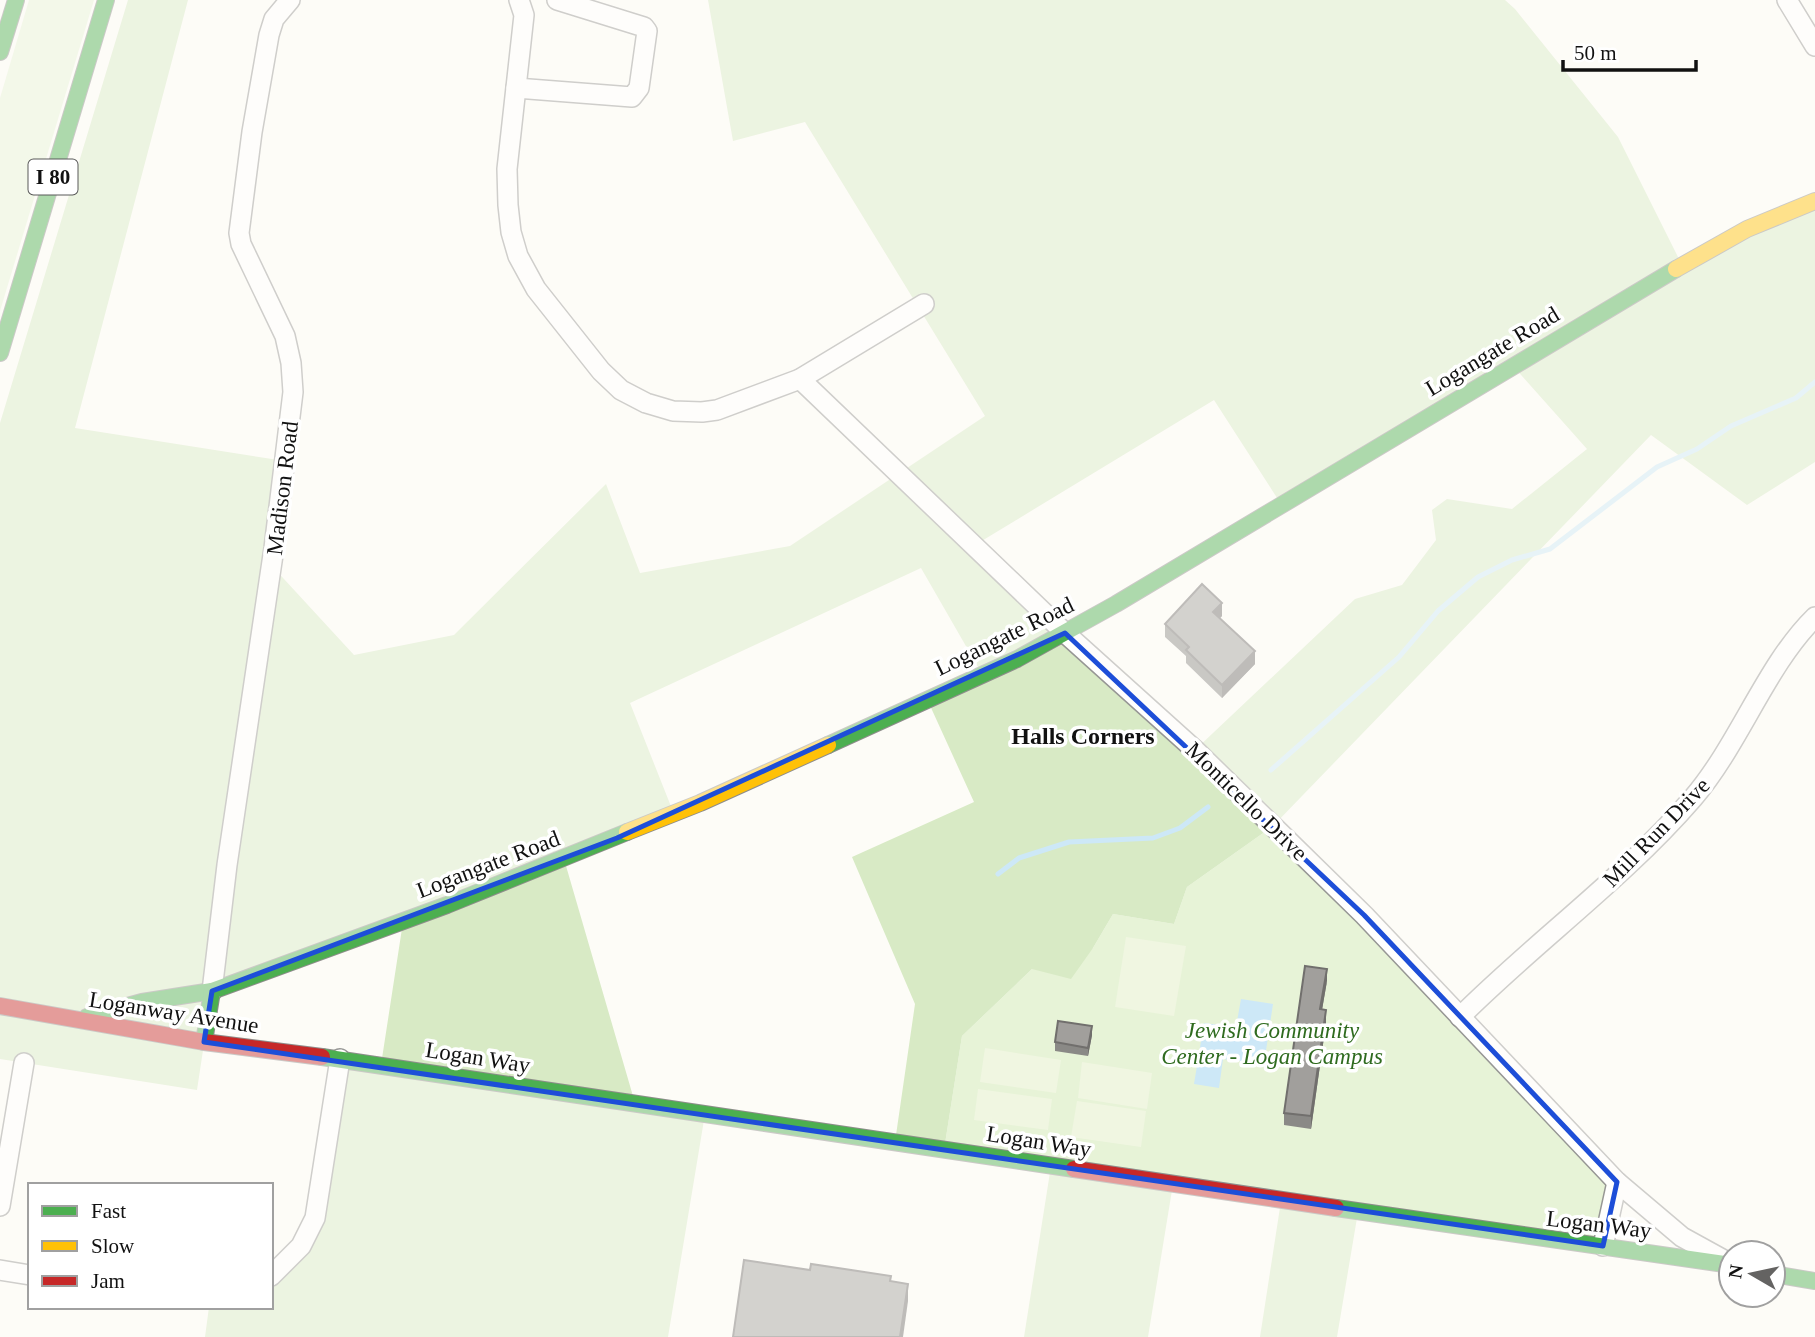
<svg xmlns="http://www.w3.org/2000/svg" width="1815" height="1337" viewBox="0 0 1815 1337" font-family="'Times New Roman',serif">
<rect width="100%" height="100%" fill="#fdfcf7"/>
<g fill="#e7f3d7">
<polygon points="29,0 94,0 0,311 0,98"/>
<polygon points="1273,826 1617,1182 1603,1246 944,1150 962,1036 1032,969 1093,948 1113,914 1174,924 1187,887"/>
</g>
<g fill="#d8eac5" fill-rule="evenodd">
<path d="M128 0H188L75 428 285 461 272 566 354 655 454 635 606 484 640 573 790 546 985 416 805 122 733 141 708 0H1505L1515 9 1618 137 1682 265 1815 201V462L1747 505 1651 435 1273 826 1187 887 1174 924 1113 914 1093 948 1071 979 1032 969 962 1036 944 1150 895 1142 915 1004 852 857 974 802 927 699 982 674 921 568 630 703 674 814 564 859 635 1103 705 1114 668 1337H205L209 1307H271V1276L301 1246 340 1059 381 1065 403 922 212 991 197 1090 0 1059V423ZM1513 366 1587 449 1512 509 1447 499 1432 510 1436 540 1402 585 1355 599 1195 750 975 545 1214 400 1281 504Z"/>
<polygon points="1051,1166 1173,1184 1148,1337 1024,1337"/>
<polygon points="1281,1201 1358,1212 1337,1337 1260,1337"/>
</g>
<g fill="#f0f6e1">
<polygon points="1126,937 1186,946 1174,1016 1115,1007"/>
<polygon points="985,1048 1061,1060 1056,1093 980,1082"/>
<polygon points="1082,1062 1152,1073 1147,1109 1078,1098"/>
<polygon points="978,1089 1052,1099 1048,1130 974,1120"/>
<polygon points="1077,1101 1146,1111 1141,1147 1071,1137"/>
</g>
<polygon fill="#cde8f7" points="1241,999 1273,1004 1264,1064 1223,1059 1219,1088 1194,1084 1204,1023 1236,1027"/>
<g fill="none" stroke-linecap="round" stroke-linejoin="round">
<g stroke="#cde8f7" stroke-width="5">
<polyline points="1271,770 1399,657 1438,611 1478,577 1512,560 1550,549 1657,467 1697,449 1731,426 1796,398 1815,382"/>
<polyline points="998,874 1019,858 1069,842 1153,838 1180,828 1208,807"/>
</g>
<defs>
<g id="street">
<polyline points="519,0 524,15 507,169 508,205 511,232 518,256 536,289 601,371 621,390 646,403 673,411 702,412 717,410 800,379 924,304"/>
<polyline points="1787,0 1815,46"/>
<polyline points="516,88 632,97 639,88 647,31 644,27 557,0"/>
<polyline points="800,379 1065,633 1195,750 1273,826 1364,915 1617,1182 1682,1237 1722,1259"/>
<polyline points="212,991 227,865 274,548 293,392 291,363 285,336 241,244 239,233 252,132 269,35 274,19 290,0"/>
<path d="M1460 1017C1535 942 1623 879 1693 798 1740 743 1766 665 1815 617"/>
<polyline points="0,1206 24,1063"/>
<polyline points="1603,1246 1617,1182"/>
<polyline points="0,1270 30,1275"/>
<polyline points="271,1276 301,1246 315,1218 340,1059"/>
</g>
<g id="fast">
<polyline points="0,52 16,0"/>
<polyline points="0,353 106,0"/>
<polyline points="828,745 1017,659 1116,604 1676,269"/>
<polyline points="87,1017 142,1002 212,991"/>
<polyline points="204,1042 212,991 447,905 627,832"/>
<polyline points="322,1057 1074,1169"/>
<polyline points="1336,1208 1731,1265"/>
<polyline points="1773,1274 1815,1281"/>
</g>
<g id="slow">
<polyline points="1676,269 1747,229 1815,201"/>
<polyline points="627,832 700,803 828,745"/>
</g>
<g id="jam">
<polyline points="0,1006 204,1042 322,1057"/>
<polyline points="1074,1169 1336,1208"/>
</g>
</defs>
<use href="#street" stroke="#979795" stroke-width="22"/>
<use href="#fast" stroke="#8e8d8b" stroke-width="18"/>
<use href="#slow" stroke="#8e8d8b" stroke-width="18"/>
<use href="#jam" stroke="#8e8d8b" stroke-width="18"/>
<use href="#street" stroke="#fffffe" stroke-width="19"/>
<use href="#fast" stroke="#4caf50" stroke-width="16"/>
<use href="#slow" stroke="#ffc107" stroke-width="16"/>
<use href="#jam" stroke="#c62828" stroke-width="16"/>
</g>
<g fill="#8a8986">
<polygon points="1222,616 1220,618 1255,664 1222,698 1186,663 1186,656 1165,637 1165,624"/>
<polygon points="1327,981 1322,1009 1326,1023 1311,1129 1284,1125 1284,1113"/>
<polygon points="1092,1035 1088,1056 1055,1051 1055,1042"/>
</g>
<g fill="#716f6d">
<polygon points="1222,603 1222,616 1213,625 1213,612"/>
<polygon points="1255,651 1255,664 1222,698 1222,685"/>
<polygon points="1327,969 1327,981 1320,1022 1320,1009"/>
<polygon points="1326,1010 1326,1023 1311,1129 1311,1116"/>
<polygon points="1092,1026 1092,1035 1088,1056 1088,1048"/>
<polygon points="908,1284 908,1301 903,1337 900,1337"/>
</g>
<g fill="#a19f9c" stroke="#716f6d" stroke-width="2">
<polygon points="1202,584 1222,603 1213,612 1255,651 1222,685 1186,650 1189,647 1165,624"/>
<polygon points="1305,966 1327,969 1320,1009 1326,1010 1311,1116 1284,1113"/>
<polygon points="1058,1021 1092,1026 1088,1048 1055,1042"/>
<polygon points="744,1260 810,1270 811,1264 891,1276 890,1281 908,1284 900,1337 733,1337"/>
</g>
<path d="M0 0H1815V1337H0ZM1065 633 1364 915 1617 1182 1603 1246 204 1042 212 991 617 838Z" fill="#fdfcf7" fill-opacity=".55" fill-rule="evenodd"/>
<path fill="none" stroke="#1d4ed8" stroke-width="5" stroke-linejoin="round" d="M1065 633 1364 915 1617 1182 1603 1246 204 1042 212 991 617 838Z"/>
<g text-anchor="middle" stroke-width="7" stroke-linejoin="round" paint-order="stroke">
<rect fill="#fff" stroke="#585858" stroke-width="2" x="28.5" y="159.5" width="49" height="35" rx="5"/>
<g font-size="21" font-weight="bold" fill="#111">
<text x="53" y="184">I 80</text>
</g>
<g font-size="23" fill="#111" stroke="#fff">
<text transform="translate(1492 351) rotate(-31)" y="8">Logangate Road</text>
<text transform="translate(282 488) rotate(-83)" y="8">Madison Road</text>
<text transform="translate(1004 636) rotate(-26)" y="8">Logangate Road</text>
<text transform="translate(1247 801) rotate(44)" y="8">Monticello Drive</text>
<text transform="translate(1656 832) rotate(-46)" y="8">Mill Run Drive</text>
<text transform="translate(488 864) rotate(-21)" y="8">Logangate Road</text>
<text transform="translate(174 1012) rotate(9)" y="8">Loganway Avenue</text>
<text transform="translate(478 1057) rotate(9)" y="8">Logan Way</text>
<text transform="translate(1039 1141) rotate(9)" y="8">Logan Way</text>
<text transform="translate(1599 1224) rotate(7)" y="8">Logan Way</text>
</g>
<g font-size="23" font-style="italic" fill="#2f6b1f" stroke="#fff">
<text x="1272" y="1038">Jewish Community<tspan x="1272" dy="26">Center - Logan Campus</tspan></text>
</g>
<g font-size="24" font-weight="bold" fill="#111" stroke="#fff">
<text x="1083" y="744">Halls Corners</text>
</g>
</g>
<rect x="28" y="1183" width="245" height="126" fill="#ffffff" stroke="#a0a0a0" stroke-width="2"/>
<rect x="42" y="1206" width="35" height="10" fill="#4caf50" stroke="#a0a0a0" stroke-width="2"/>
<text x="91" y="1218" font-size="21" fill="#111111">Fast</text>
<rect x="42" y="1241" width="35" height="10" fill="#ffc107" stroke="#a0a0a0" stroke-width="2"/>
<text x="91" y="1253" font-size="21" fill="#111111">Slow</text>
<rect x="42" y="1276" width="35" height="10" fill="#c62828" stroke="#a0a0a0" stroke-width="2"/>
<text x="91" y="1288" font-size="21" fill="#111111">Jam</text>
<g transform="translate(1752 1274) rotate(279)"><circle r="33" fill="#ffffff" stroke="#a0a0a0" stroke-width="2"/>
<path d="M0-5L12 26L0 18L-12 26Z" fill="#646362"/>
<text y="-10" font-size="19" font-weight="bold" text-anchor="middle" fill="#111111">N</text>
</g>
<path d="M1563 60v10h133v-10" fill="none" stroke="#111111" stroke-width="3.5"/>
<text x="1574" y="60" font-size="21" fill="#111111" stroke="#ffffff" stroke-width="5" paint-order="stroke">50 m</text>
</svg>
